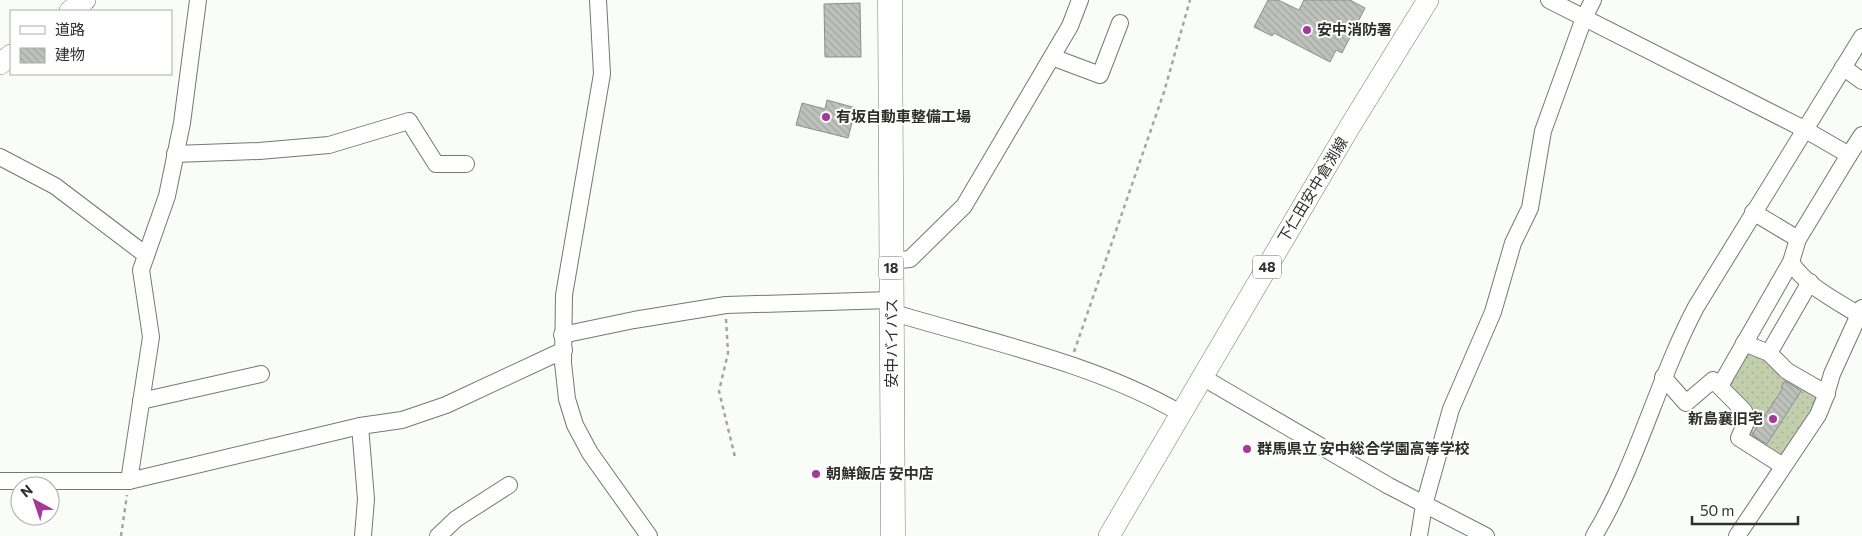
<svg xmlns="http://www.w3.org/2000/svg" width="1862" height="536" viewBox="0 0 1862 536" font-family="Commissioner,'Noto Sans JP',sans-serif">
<defs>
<pattern id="garden-dots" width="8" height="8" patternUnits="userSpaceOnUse" patternTransform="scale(1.25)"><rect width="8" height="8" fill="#c2cfad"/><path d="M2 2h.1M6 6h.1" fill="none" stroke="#a7b295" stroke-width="1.8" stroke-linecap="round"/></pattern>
<pattern id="building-back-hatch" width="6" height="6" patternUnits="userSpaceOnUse" patternTransform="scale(1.25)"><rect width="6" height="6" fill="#bfc1bc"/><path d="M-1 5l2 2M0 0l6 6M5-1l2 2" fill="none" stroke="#a4a6a2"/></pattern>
</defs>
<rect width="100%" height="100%" fill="#fafcf7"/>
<polygon fill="url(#garden-dots)" points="1747,346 1821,393 1783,460 1746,437 1725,386"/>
<g fill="url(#building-back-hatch)" stroke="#8d8f8b">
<polygon points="1268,0 1278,0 1299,10 1304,0 1350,0 1365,8 1342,53 1336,50 1330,62 1274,33 1272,36 1254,27"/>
<polygon points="860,3 861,57 825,57 824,4"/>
<polygon points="827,100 856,108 848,138 796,125 802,103 825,109"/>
<polygon points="1785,381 1801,391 1767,444 1752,435 1783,388 1781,387"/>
</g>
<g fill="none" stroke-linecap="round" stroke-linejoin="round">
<defs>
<g id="minor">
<polyline points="598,0 602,74 564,295 563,363 567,399 575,425 590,453 649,536"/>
<path d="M1549 0 1804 129 1849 155 1798 239 1791 262C1805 286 1839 302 1862 317"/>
<polyline points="1052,57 1100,75 1120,23"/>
<polyline points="1843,67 1862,81"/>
<polyline points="175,154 259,151 329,145 409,121 436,164 466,164"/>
<polyline points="1849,155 1862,135"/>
<polyline points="0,157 55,186 146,255"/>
<polyline points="1753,212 1798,239"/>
<polyline points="891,261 910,259 964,206 1070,26 1080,0"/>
<path d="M891 312C986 341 1094 363 1180 413"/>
<polyline points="562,335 634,320 726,305 891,300"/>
<polyline points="1744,343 1769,353 1787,371 1827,394"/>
<polyline points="1769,353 1810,282"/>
<polyline points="1202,377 1389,486 1486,536"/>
<polyline points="1663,377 1686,403 1713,380 1744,411 1747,420 1739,438 1783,466"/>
<polyline points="1720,386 1791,262"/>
<polyline points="141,401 261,374"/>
<polyline points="360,426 366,499 363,536"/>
<polyline points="0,481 129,481 360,426 402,420 446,405 564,350"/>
<polyline points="129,481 151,337 141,270 167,196 182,123 198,0"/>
<polyline points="438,536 456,519 509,485"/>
<polyline points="1419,536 1424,505 1451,409 1493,312 1513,243 1530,208 1543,131 1584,18 1593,0"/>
<path d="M1594 536C1637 465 1657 381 1696 307L1862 37"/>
<polyline points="1737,536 1818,415 1825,398 1832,374 1862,308"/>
</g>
<g id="major">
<polyline points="70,11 85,0"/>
<polyline points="0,64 11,55"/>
<polyline points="1109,536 1349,128 1428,0"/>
</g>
<polyline id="highway" points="890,0 893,536"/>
</defs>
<use href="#minor" stroke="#767773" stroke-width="18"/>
<use href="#major" stroke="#767773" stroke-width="22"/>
<use href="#highway" stroke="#767773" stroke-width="25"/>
<g stroke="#a4a5a2" stroke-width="2.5" stroke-dasharray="4 4" stroke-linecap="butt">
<polyline points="726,319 728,353 719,391 735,457"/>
<polyline points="1074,352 1164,92 1190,0"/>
<polyline points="121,536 127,495"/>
</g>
<use href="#minor" stroke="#fff" stroke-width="16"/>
<use href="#major" stroke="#fff" stroke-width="21"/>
<use href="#highway" stroke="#fff" stroke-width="24"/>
</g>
<g fill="#a63896" stroke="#fff" stroke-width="2">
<circle cx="1307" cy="30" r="5"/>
<circle cx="826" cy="117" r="5"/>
<circle cx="1773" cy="419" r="5"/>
<circle cx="1247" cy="449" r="5"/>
<circle cx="816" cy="474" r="5"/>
</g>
<g text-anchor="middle" stroke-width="4" stroke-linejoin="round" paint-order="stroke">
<g fill="#fff" stroke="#6d6e6d" stroke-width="1">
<rect x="1253" y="255.5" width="28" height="23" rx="4"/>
<rect x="878.5" y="256.5" width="25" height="23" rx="4"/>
</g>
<g font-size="14" font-weight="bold" fill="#2f302e">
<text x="1267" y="272">48</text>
<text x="891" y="273">18</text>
</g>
<g font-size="15" font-weight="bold" fill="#2f302e" stroke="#fff" text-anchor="start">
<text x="1317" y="35">安中消防署</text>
<text x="836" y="122">有坂自動車整備工場</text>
<text x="1763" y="424" text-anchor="end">新島襄旧宅</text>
<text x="1257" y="454">群馬県立 安中総合学園高等学校</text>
<text x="826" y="479">朝鮮飯店 安中店</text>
</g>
<g font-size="15" fill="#2f302e" stroke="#fff">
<text transform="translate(1313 190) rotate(-59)" y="5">下仁田安中倉渕線</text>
<text transform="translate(892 343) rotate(-90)" y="5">安中バイパス</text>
</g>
</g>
<rect x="10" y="10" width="162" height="65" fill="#ffffff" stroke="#acacab"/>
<rect x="20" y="26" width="25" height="8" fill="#ffffff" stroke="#acacab"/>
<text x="55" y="35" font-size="15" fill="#2f302e">道路</text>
<rect x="20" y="48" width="25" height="15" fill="url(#building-back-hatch)" stroke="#acacab"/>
<text x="55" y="60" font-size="15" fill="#2f302e">建物</text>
<g transform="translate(35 501) rotate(320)"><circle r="24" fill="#ffffff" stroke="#acacab"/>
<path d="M0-4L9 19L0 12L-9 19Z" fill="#a63896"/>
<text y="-8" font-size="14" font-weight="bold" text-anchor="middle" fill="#2f302e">N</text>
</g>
<path d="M1692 516v8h106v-8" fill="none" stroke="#2f302e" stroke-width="2.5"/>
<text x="1700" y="516" font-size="15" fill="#2f302e" stroke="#ffffff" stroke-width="4" paint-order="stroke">50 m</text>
</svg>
